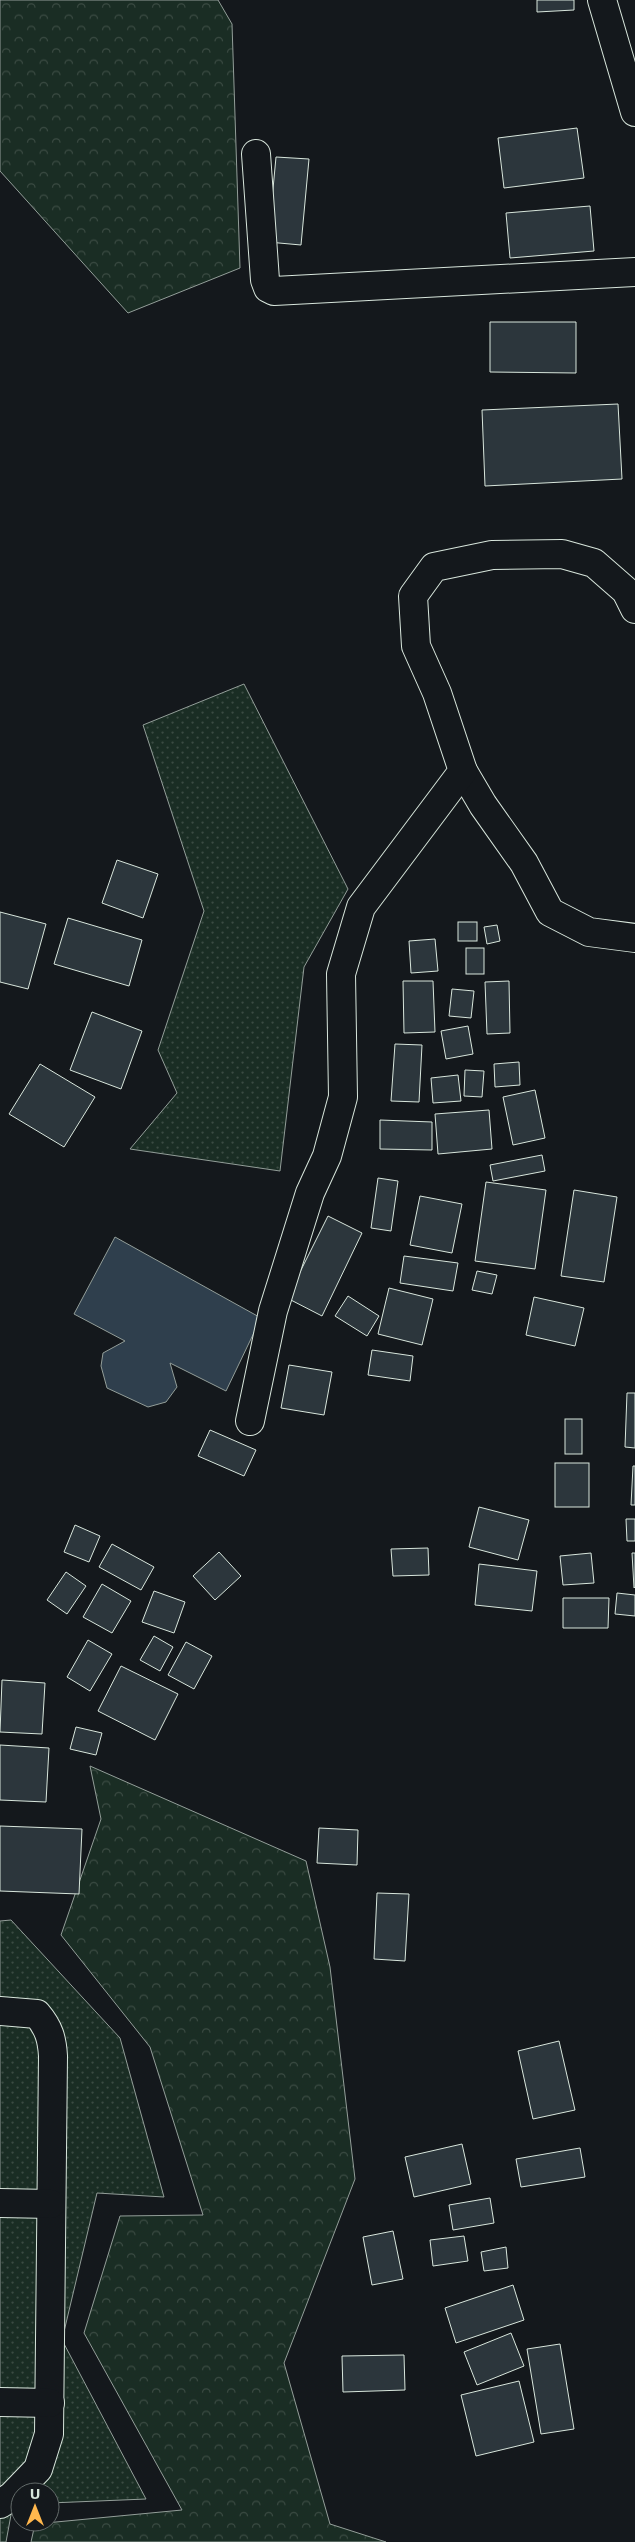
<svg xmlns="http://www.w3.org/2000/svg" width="635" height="2542" viewBox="0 0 635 2542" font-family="Commissioner,sans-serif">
<defs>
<pattern id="grass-dots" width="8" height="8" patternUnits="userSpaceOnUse" patternTransform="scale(1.25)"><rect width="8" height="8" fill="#1a2d24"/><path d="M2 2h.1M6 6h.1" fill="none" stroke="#3b4b43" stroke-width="1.8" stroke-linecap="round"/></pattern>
<pattern id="forest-crowns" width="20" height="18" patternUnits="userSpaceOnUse" patternTransform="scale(1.25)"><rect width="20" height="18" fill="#1a2d24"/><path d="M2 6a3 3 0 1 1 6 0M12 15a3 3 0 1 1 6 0" fill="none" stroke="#3b4b43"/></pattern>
</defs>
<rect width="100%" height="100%" fill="#14181c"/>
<g fill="url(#grass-dots)" stroke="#939e99">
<polygon points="244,684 348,889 304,967 280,1171 130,1149 177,1093 158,1050 204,911 143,725"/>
<polygon points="11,1920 120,2038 164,2197 97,2193 62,2340 146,2499 50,2503 50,2492 20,2492 13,2504 6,2542 0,2542 0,1921"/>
</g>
<g fill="url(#forest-crowns)" stroke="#939e99">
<polygon points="0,0 218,0 232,24 240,268 128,313 0,171"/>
<polygon points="90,1766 306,1861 330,1967 355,2179 284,2363 330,2524 386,2542 31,2542 35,2524 182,2510 84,2333 120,2216 203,2215 150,2047 61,1935 101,1819"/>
</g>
<polygon fill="#2f3f4d" stroke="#939e99" points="115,1237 261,1318 226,1391 170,1363 177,1387 166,1402 148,1407 107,1388 101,1366 103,1353 125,1341 74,1314"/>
<g fill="#2c363c" stroke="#d8e6dc">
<polygon points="537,0 574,0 574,10 537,12"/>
<polygon points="577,128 584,178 504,188 498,138"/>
<polygon points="276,157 309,159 301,245 268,242"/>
<polygon points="590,206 594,251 510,258 506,213"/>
<polygon points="490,322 576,322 576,373 490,372"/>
<polygon points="618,404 622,479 485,486 482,410"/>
<polygon points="117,860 158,874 143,918 102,903"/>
<polygon points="0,912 46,924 28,989 0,982"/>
<polygon points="68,918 142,940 129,986 54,964"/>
<rect x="458" y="922" width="19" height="19"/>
<polygon points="497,925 500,941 487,944 484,927"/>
<polygon points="435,939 438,971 411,973 409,941"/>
<rect x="466" y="948" width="18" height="26"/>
<polygon points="403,981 433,981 435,1032 404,1033"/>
<polygon points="509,981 510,1033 487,1034 485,982"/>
<polygon points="452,989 474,991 471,1018 449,1016"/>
<polygon points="92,1012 142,1031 121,1089 70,1070"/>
<polygon points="468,1026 473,1054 446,1059 441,1031"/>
<polygon points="395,1044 422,1045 419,1102 391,1101"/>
<polygon points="519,1062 520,1085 495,1087 494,1064"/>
<polygon points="40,1064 95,1097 64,1147 9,1114"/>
<polygon points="465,1070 484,1071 482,1097 464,1096"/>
<polygon points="458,1075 461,1101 433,1103 431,1078"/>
<polygon points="535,1090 545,1138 513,1145 503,1097"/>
<polygon points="489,1110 492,1149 438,1154 435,1114"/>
<polygon points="380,1120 432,1122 432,1150 380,1149"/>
<polygon points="542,1155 545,1171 493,1181 490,1165"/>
<polygon points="378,1178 398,1181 391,1231 371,1228"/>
<polygon points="486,1182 546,1190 535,1269 475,1261"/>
<polygon points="574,1190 617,1197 604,1282 561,1276"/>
<polygon points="420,1196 462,1204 452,1253 410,1245"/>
<polygon points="328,1216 362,1233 322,1316 287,1298"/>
<polygon points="404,1256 458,1263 453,1291 400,1283"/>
<polygon points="477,1271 497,1275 492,1294 472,1290"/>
<polygon points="389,1288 433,1299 422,1345 378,1334"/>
<polygon points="348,1296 379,1316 367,1336 335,1316"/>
<polygon points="534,1297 584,1308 575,1346 526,1335"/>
<polygon points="372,1350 413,1356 410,1381 368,1375"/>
<polygon points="289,1365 332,1372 324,1415 281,1408"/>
<polygon points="627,1393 635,1393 635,1448 625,1447"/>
<rect x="565" y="1419" width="17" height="35"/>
<polygon points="210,1430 256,1450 244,1476 198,1456"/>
<rect x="555" y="1463" width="34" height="44"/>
<polygon points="633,1466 635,1466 635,1505 631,1505"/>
<polygon points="479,1507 529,1520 518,1560 469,1547"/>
<polygon points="626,1519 635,1519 635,1541 627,1541"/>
<polygon points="75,1525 100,1536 89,1562 64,1552"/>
<polygon points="112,1544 154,1567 141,1590 99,1567"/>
<polygon points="428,1548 429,1575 393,1576 391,1549"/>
<polygon points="219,1552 241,1576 215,1600 193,1576"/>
<polygon points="591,1553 594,1583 563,1585 560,1556"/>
<polygon points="632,1553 635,1553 635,1587 634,1588"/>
<polygon points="479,1564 537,1571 532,1611 475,1605"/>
<polygon points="66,1572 86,1586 67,1614 47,1600"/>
<polygon points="102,1584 131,1601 112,1633 83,1617"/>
<polygon points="154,1591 185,1602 174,1633 142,1622"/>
<polygon points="617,1593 635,1595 635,1616 615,1614"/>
<polygon points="563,1598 609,1598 608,1628 563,1628"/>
<polygon points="154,1636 173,1647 160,1671 140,1660"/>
<polygon points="88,1640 112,1654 90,1691 67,1677"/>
<polygon points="186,1642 212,1656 194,1689 168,1675"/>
<polygon points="121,1666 178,1694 155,1740 98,1711"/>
<polygon points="2,1680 45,1683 42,1734 0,1732"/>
<polygon points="76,1727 102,1733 96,1755 70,1749"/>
<polygon points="0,1745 49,1748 46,1802 0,1800"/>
<polygon points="0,1826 82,1829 79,1894 0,1891"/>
<polygon points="319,1828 358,1830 357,1865 317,1863"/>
<polygon points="377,1893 409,1894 405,1961 374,1959"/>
<polygon points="559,2041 575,2110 533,2119 518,2051"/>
<polygon points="462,2144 471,2184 414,2197 405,2157"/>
<polygon points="580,2148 585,2177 521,2187 516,2159"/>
<polygon points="490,2198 494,2223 453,2230 449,2205"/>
<polygon points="393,2231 403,2279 372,2285 363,2237"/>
<polygon points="464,2236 468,2261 433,2266 430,2240"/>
<polygon points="506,2247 508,2268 484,2271 481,2252"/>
<polygon points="513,2285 524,2320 456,2343 445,2308"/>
<polygon points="511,2333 524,2366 477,2385 464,2352"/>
<polygon points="560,2344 574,2429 541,2434 527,2349"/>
<polygon points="404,2355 405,2390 343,2392 342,2356"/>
<polygon points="519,2381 534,2442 476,2456 461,2395"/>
</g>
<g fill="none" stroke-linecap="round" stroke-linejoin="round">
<defs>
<g id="minor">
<polyline points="602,0 635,112"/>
<polyline points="256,154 265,280 268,288 274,291 635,272"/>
<polyline points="463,771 483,805 524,863 550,912 589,932 635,938"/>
<polyline points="250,1421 273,1311 310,1193 327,1156 343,1097 341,974 361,907 463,771 437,693 416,646 413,596 434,567 492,555 562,554 594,563 626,591 635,609"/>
<path d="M0 2011 37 2014C49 2028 52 2039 53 2056L49 2434 38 2469 12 2496 0 2504"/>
<polyline points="0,2203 51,2204"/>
<polyline points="0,2402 50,2403"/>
</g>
</defs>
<use href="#minor" stroke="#d8e6dc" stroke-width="30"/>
<use href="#minor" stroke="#14181c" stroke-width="28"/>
</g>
<g transform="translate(35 2507)"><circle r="24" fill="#14181c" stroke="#626a69"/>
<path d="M0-4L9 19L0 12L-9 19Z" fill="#ffb74d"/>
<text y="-8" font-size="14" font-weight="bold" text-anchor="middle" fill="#d8e6dc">U</text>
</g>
</svg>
